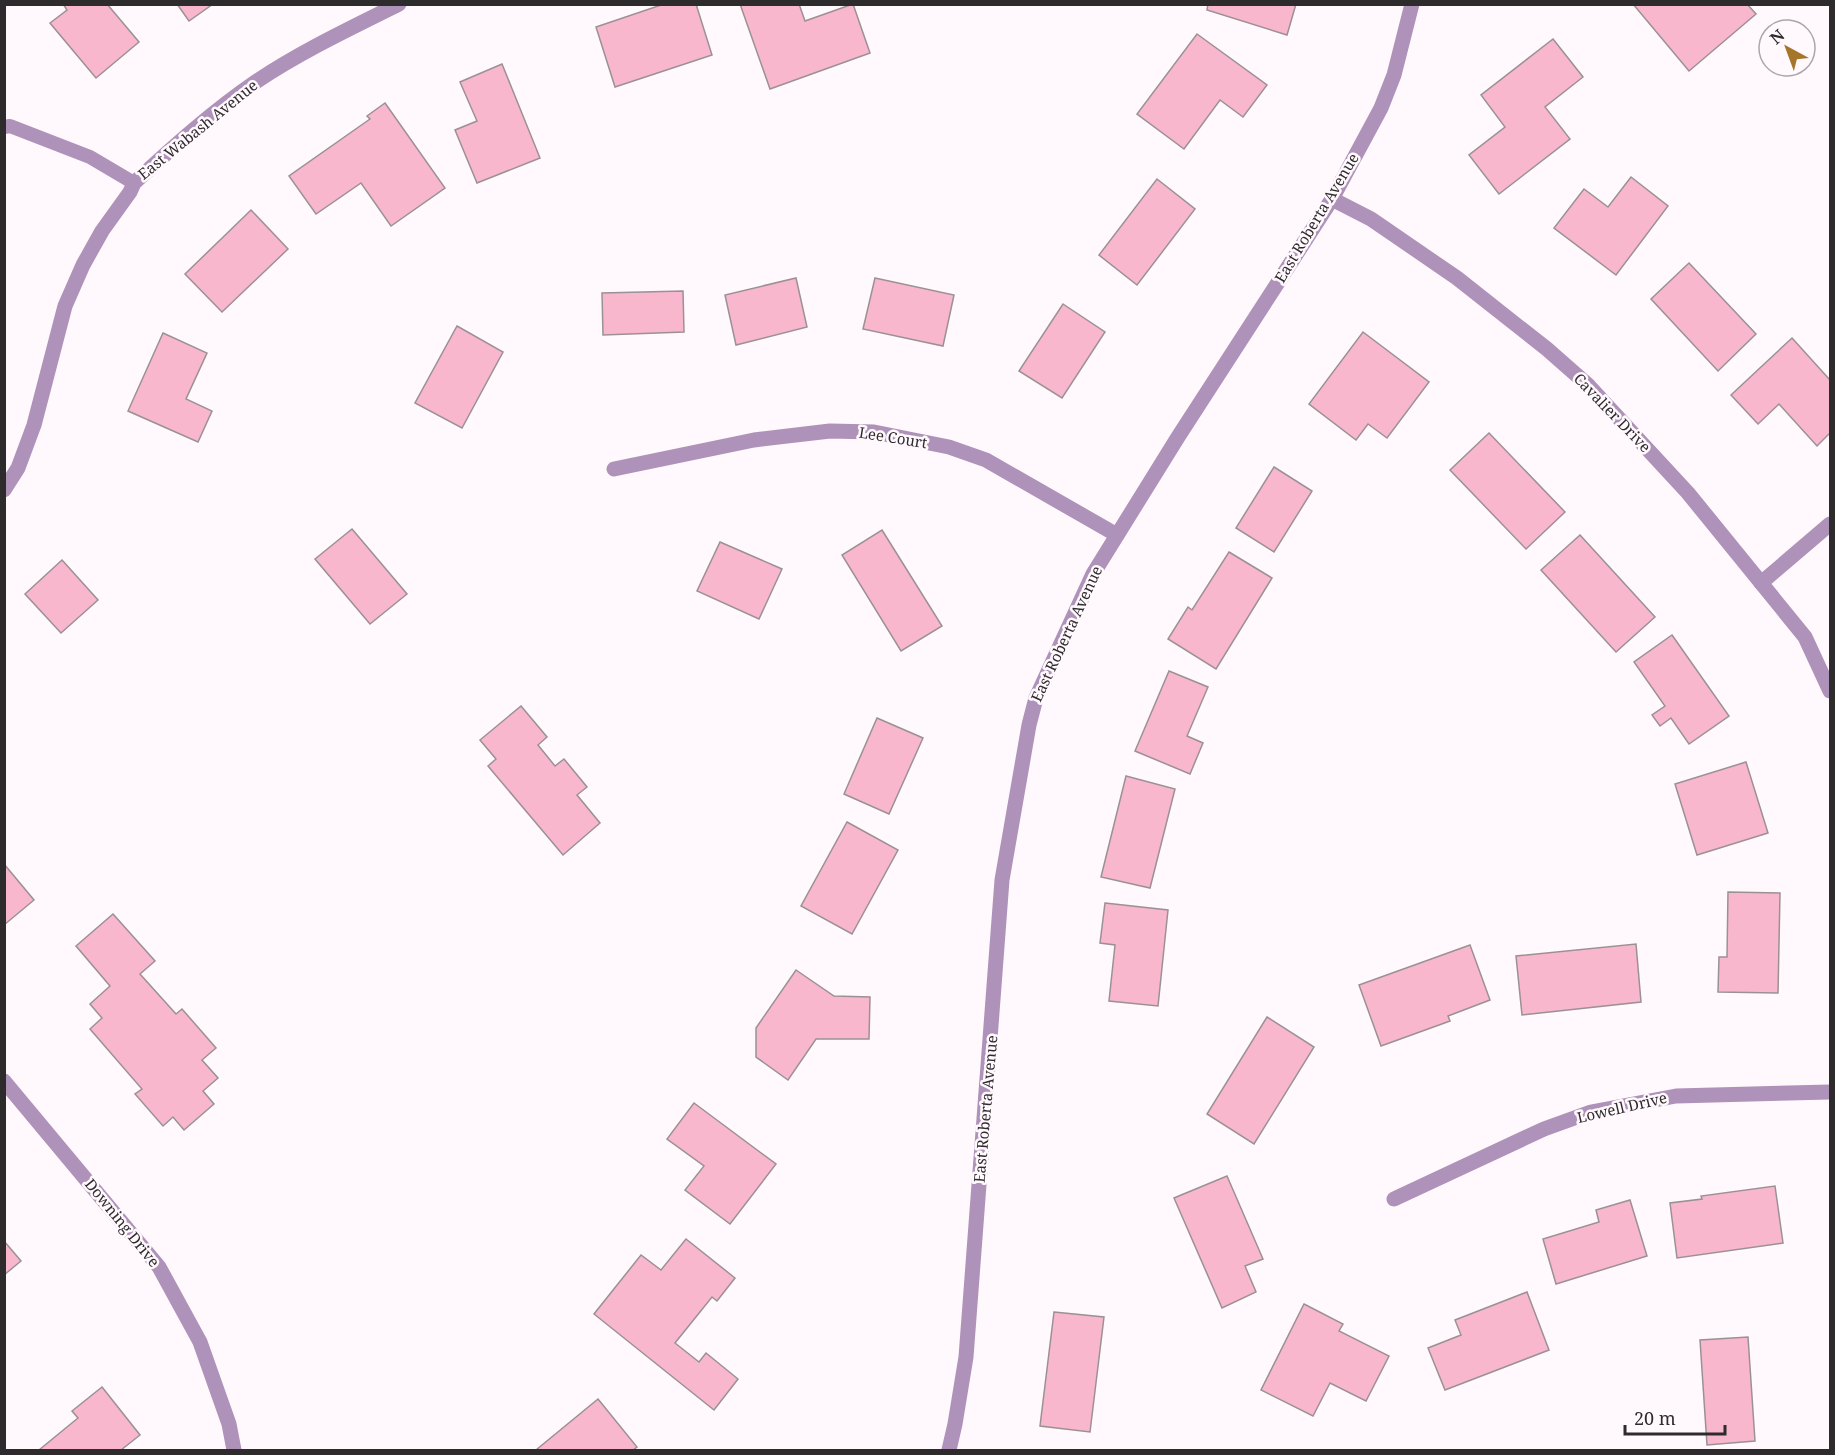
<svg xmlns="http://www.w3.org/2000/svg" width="1835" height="1455" viewBox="0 0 1835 1455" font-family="'Noto Serif',serif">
<rect width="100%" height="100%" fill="#fff8fd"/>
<g fill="#f9b7ce" stroke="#9b9194" stroke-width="1.5">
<polygon points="63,4 107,4 139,42 96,78 50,23 67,10"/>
<polygon points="177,4 213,4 189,21"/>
<polygon points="664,4 696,4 712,55 615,87 596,27"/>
<polygon points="740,4 799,4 805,21 853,4 870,53 770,89"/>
<polygon points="1208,4 1296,4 1287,35 1207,10"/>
<polygon points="1633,4 1747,4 1756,14 1689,71"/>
<polygon points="1197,34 1267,85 1243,117 1220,100 1184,149 1137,114"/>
<polygon points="1553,39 1583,77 1545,107 1570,139 1499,194 1469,155 1505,127 1481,95"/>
<polygon points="502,64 540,158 477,183 455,130 477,121 460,82"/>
<polygon points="385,103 445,188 391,226 361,183 316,214 289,176 370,119 367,116"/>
<polygon points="1631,177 1668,206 1616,275 1554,228 1584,189 1608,207"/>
<polygon points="1157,179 1195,209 1137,285 1099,255"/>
<polygon points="251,210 288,249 222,312 185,274"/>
<polygon points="1689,263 1756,334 1718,371 1651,299"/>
<polygon points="796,278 807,327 736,345 725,295"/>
<polygon points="875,278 954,295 943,346 863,329"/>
<polygon points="683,291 684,332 603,335 602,293"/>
<polygon points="1063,304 1105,332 1062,398 1019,371"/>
<polygon points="457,326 503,352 462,428 415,403"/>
<polygon points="1363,332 1429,382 1387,438 1368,424 1356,440 1309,404"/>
<polygon points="163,333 207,353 186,399 212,411 198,442 128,411"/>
<polygon points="1792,338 1830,380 1830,433 1817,446 1779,404 1758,424 1731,395"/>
<polygon points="1489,433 1565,512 1526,549 1450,470"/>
<polygon points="1274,467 1312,491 1274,552 1236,528"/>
<polygon points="352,529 407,594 370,624 315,559"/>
<polygon points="882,530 942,626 901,651 842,555"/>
<polygon points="1580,535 1655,617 1616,652 1541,570"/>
<polygon points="720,542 782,569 759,619 697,591"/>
<polygon points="1229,552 1272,578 1216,669 1168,639 1188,607 1192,610"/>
<polygon points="62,560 98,600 61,633 25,594"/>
<polygon points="1672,635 1729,716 1689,744 1671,718 1660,726 1652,715 1665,706 1634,662"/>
<polygon points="1169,671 1208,687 1187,736 1203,743 1190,774 1135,751"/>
<polygon points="521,706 547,737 538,745 555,766 564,759 587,787 577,795 600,823 563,855 488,766 496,759 480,740"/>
<polygon points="877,718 923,738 889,814 844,794"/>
<polygon points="1746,762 1768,833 1697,855 1675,784"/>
<polygon points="1126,776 1175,789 1150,888 1101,877"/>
<polygon points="847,822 898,850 852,934 801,906"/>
<polygon points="4,864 34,900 4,925"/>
<polygon points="1728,892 1780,893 1778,993 1718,992 1719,957 1727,957"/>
<polygon points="1105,903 1168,910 1158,1006 1109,1001 1115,945 1100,943"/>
<polygon points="113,914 155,961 140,974 176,1014 182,1009 216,1048 202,1060 218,1078 203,1091 214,1104 184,1130 173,1117 163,1126 135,1094 142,1089 90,1029 102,1018 90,1004 110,986 76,946"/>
<polygon points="1636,944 1641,1002 1522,1015 1516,956"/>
<polygon points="1470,945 1490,1000 1448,1016 1450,1021 1381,1046 1359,985"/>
<polygon points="796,970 834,996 870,997 869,1039 816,1039 788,1080 756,1057 756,1028"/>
<polygon points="1267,1017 1314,1047 1254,1144 1207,1114"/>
<polygon points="694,1103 776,1164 730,1224 685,1190 704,1166 667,1139"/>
<polygon points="1227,1176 1263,1259 1245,1266 1256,1292 1222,1308 1174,1198"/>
<polygon points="1775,1186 1783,1243 1677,1258 1670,1203 1702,1199 1701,1196"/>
<polygon points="1630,1200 1647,1256 1556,1284 1543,1239 1599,1222 1596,1210"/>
<polygon points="686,1239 735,1278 717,1301 712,1297 675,1343 699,1362 706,1353 738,1379 714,1410 594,1314 641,1255 661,1270"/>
<polygon points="4,1241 21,1261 4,1275"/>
<polygon points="1527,1292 1549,1350 1445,1390 1428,1348 1461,1335 1455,1320"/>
<polygon points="1304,1304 1343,1324 1339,1331 1389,1356 1366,1401 1330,1383 1313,1416 1261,1390"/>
<polygon points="1054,1312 1104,1317 1090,1432 1040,1426"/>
<polygon points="1748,1337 1755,1441 1707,1445 1700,1340"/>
<polygon points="102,1387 140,1435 121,1450 39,1450 78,1418 72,1411"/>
<polygon points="598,1399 637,1447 633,1450 536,1450"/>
</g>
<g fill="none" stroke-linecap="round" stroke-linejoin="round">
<polyline stroke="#ae92b9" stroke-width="14" points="4,127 10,126 90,157 134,183"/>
<g stroke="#ae92b9" stroke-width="15">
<polyline points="1332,199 1371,219 1457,278 1547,349 1589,386 1688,493 1805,637 1830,691"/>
<polyline points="614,469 754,440 830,431 874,432 949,447 986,460 1117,535"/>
<path d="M4 490 18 468 34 425 65 306 83 265 102 231 130 192 134 183C173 147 213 111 257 81 302 51 351 28 399 4"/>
<polyline points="1761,583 1830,524"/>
<polyline points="4,1081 159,1267 200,1342 229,1424 234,1450"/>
<polyline points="1394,1199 1544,1129 1591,1112 1676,1096 1830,1092"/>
</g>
<polyline stroke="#ae92b9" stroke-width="15" points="949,1450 955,1424 966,1357 1002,880 1029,725 1036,698 1093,574 1178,437 1332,199 1381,108 1394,75 1412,4"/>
</g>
<g text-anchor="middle" stroke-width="5" stroke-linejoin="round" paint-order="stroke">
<g font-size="15" fill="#2e2b2d" stroke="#fff8fd">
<text transform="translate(198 130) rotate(-39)" y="5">East Wabash Avenue</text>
<text transform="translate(1317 218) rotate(-59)" y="5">East Roberta Avenue</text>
<text transform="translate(1612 413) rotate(46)" y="5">Cavalier Drive</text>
<text transform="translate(893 438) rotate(9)" y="5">Lee Court</text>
<text transform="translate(1067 634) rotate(-65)" y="5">East Roberta Avenue</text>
<text transform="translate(1622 1108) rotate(-13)" y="5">Lowell Drive</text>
<text transform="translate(986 1109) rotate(-85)" y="5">East Roberta Avenue</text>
<text transform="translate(122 1223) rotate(51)" y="5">Downing Drive</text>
</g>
</g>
<rect width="1835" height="1455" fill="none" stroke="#2e2b2d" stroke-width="12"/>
<g transform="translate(1787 48) rotate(319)"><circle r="28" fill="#fff8fd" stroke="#aba6aa" stroke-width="1.5"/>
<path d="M0-4.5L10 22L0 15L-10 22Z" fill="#a5752a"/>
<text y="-9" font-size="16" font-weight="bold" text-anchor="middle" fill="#2e2b2d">N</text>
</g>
<path d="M1625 1425v9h100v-9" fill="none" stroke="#2e2b2d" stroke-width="3"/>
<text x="1634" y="1425" font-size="18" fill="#2e2b2d" stroke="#fff8fd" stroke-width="4.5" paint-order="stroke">20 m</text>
</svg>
